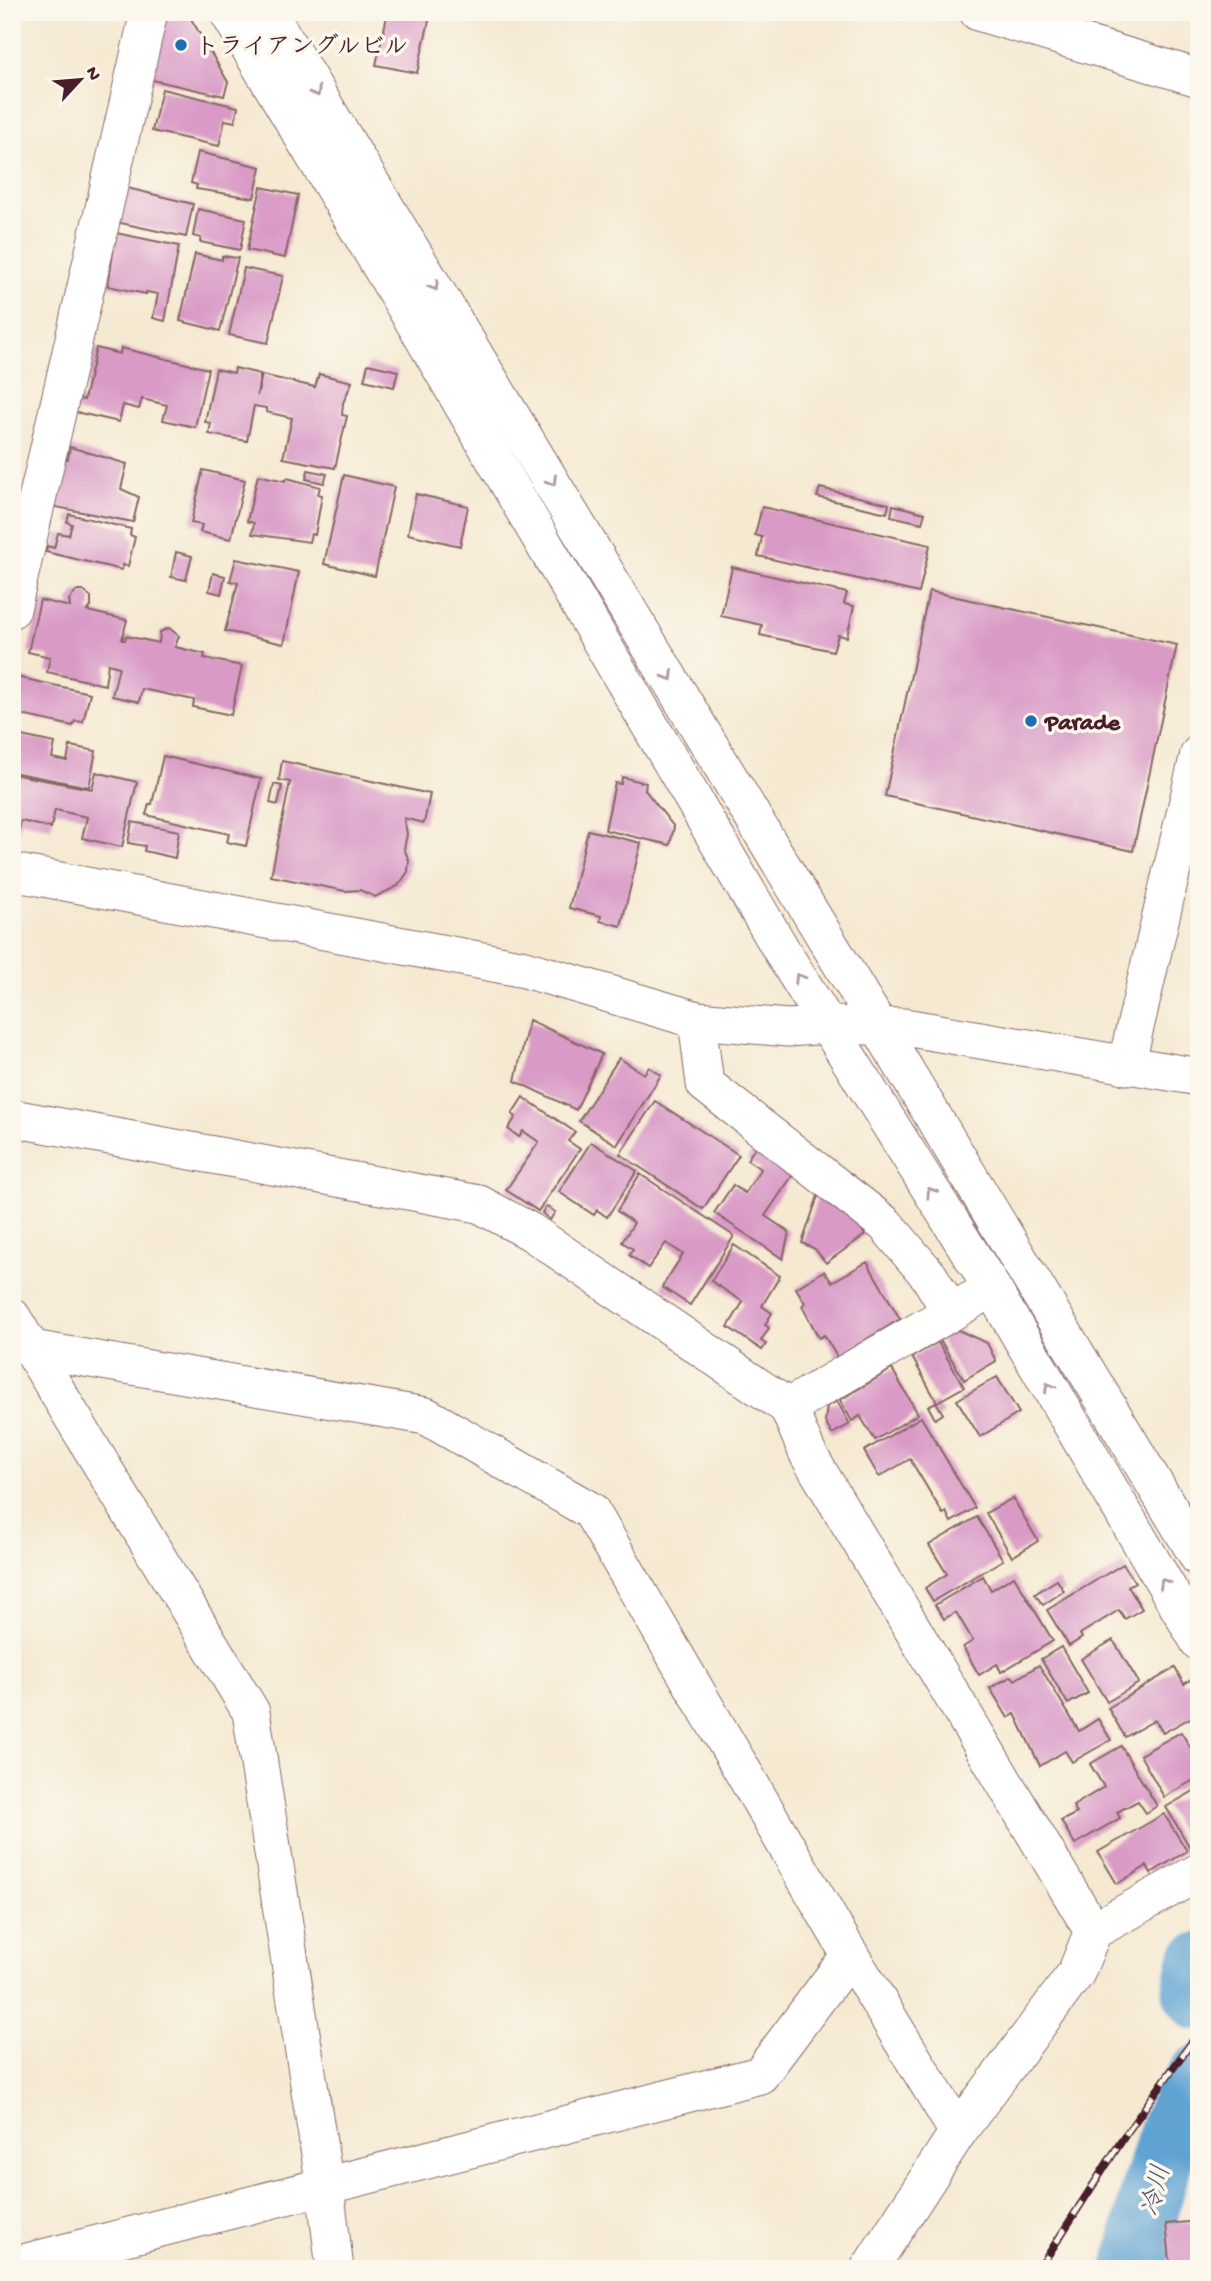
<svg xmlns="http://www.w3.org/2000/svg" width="1211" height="2281" viewBox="0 0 1211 2281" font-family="'Gochi Hand','Klee One',sans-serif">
<rect width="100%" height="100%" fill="#fbf7ec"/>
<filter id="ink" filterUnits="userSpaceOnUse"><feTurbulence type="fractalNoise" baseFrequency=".0143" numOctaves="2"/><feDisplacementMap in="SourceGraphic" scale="14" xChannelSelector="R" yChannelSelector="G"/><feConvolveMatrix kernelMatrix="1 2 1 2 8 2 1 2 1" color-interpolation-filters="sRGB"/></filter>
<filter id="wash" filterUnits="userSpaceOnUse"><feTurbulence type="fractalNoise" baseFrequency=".00686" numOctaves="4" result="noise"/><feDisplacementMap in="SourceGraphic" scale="28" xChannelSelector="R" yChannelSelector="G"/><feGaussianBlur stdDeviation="1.57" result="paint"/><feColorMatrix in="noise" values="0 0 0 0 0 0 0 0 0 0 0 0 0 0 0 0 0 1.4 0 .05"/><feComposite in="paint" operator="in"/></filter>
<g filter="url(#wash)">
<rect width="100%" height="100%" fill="#f5e9d1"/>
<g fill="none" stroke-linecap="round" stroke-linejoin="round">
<g stroke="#5ea3d3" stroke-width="63">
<polyline points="1199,1964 1194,1991 1199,1999"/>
<path d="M1134 2269C1150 2204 1161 2132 1199 2076"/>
</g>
</g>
<g id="blocks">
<g fill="#d99ac6">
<polygon points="163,12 187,12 228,82 224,96 148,79"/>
<polygon points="388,12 431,12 417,73 376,65"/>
<polygon points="162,89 238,107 235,122 225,120 219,146 152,131"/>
<polygon points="198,152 261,167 254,198 196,189 197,185 191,183"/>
<polygon points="123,187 193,204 186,237 116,222"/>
<polygon points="261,187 298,195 285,258 247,250"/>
<polygon points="198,209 246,219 240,250 200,242 201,238 193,236"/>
<polygon points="116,233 179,246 165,321 153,318 158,294 146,292 146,294 108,286"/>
<polygon points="195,254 222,260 222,256 238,258 220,331 180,321"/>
<polygon points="244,268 283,276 268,343 229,335"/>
<polygon points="96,348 120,354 121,348 208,369 195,427 163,420 167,405 142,399 139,409 123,405 119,422 71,411 74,398 84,400"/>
<polygon points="368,364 398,371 394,387 364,380"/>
<polygon points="235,368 260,374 257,396 262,375 315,387 319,374 352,382 343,403 342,415 347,416 335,468 283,458 292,418 266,412 266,408 254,406 247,441 209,434 211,423 205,422 216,369 234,373"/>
<polygon points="70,447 127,464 121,489 139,497 133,522 51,506 63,458 68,459"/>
<polygon points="203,470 245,480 231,539 200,532 202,525 191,523"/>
<polygon points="308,470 327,474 324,483 306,479"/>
<polygon points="258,475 285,481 287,478 320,487 318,494 322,495 315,535 311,534 309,542 252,534 254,523 247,521"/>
<polygon points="344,475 394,487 375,576 324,564"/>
<polygon points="820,488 889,504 887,513 817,497"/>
<polygon points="416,494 468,506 460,546 408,534"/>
<polygon points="893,505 925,513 922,523 891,516"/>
<polygon points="762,507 930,545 919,593 758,556 762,537 755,535"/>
<polygon points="69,514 131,529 130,535 135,537 128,566 123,565 122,570 46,552 47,546 54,548 58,533 69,535 72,524 67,522"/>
<polygon points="176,552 192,556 186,580 171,577"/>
<polygon points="236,559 299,572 284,644 225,631 238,583 230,581"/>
<polygon points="732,567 847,593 844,604 854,606 847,637 838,635 833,651 760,635 762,625 721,616"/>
<polygon points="213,573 225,576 221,594 209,591"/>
<polygon points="76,591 84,591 91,597 91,607 87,611 127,620 122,640 125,640 126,636 159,643 160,632 169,628 179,636 175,647 205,654 204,658 242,666 231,715 193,707 194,700 142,689 139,702 112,696 119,667 108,664 105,685 47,672 50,657 28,652 40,600 70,607 69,600"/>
<polygon points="929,591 1177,645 1133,851 885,796"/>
<polygon points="12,676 90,693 83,722 75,721 73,726 12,713"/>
<polygon points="12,734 55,743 52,758 67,761 70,746 96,751 89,787 12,772"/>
<polygon points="163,756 261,779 246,846 227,842 229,834 146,815 149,804 152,804"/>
<polygon points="282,761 430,794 424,823 404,818 407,834 404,849 409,860 408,872 398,886 375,897 360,890 345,891 271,876 290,782 279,780"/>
<polygon points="96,772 137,782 122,847 82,838 87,817 55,810 51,828 21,821 19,830 12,828 12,774 92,789"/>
<polygon points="622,777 646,783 645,790 674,827 670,845 605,830 615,783 621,784"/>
<polygon points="274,784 282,786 278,805 270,803"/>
<polygon points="132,822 179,831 175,858 144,851 145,846 128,843"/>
<polygon points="588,830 641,843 621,926 600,921 601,916 569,908"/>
<polygon points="529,1020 602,1054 576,1110 515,1081"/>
<polygon points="619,1058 644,1074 649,1067 661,1075 617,1145 579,1121"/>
<polygon points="523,1097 575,1132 568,1141 580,1149 538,1211 506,1190 539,1142 523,1131 519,1137 508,1129 516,1117 512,1114"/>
<polygon points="655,1101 739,1155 703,1209 620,1154"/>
<polygon points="760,1140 794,1173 765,1216 789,1232 783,1259 714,1213 733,1185 745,1193 761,1169 747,1160"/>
<polygon points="591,1142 637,1171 607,1217 597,1210 594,1215 559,1192"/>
<polygon points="640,1174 734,1236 690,1305 662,1287 683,1254 666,1243 648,1268 629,1255 633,1249 622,1242 634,1223 617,1211"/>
<polygon points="818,1196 841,1205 857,1220 865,1235 826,1263 815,1249 802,1243"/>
<polygon points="546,1206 555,1212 550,1220 542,1213"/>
<polygon points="734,1245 780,1276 762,1306 772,1313 765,1325 769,1328 761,1341 766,1344 762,1350 728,1327 743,1302 711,1281"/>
<polygon points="867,1262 900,1319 837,1357 824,1335 819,1338 802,1306 805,1303 796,1288 824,1271 832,1282"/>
<polygon points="958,1330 987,1343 996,1361 964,1380 940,1340"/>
<polygon points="938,1342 964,1387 937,1402 912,1357"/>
<polygon points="892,1369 918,1414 875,1440 860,1416 852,1421 840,1400"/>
<polygon points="997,1377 1019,1413 980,1437 957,1400"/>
<polygon points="837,1401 850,1424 832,1434 825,1422 827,1406"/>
<polygon points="936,1402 943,1414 935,1419 928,1406"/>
<polygon points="921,1417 975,1508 951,1522 946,1512 943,1514 910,1459 879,1477 864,1451"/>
<polygon points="1013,1498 1038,1541 1012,1557 986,1513"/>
<polygon points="977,1517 1003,1560 933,1601 925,1588 947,1574 929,1545"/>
<polygon points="1123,1564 1135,1582 1128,1586 1142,1609 1125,1619 1119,1610 1080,1634 1082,1638 1069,1646 1047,1610"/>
<polygon points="983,1576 991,1590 1014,1576 1053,1641 1001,1672 997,1664 979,1675 963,1647 973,1641 956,1612 944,1619 935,1605"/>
<polygon points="1057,1580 1064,1591 1043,1605 1035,1594"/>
<polygon points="1113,1640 1139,1683 1107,1702 1081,1659"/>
<polygon points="1061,1647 1088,1693 1068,1704 1041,1659"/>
<polygon points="1039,1665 1079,1731 1098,1719 1111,1740 1072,1762 1065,1751 1040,1766 1015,1714 1008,1718 990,1688 1012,1676 1015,1680"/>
<polygon points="1175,1668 1184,1684 1192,1679 1199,1690 1199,1698 1195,1700 1199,1713 1163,1733 1155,1720 1125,1737 1108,1708"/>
<polygon points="1181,1732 1192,1750 1199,1746 1199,1777 1164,1797 1140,1755"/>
<polygon points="1121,1746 1157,1806 1146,1813 1138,1801 1117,1812 1120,1818 1075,1844 1061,1821 1077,1813 1073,1806 1104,1787 1090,1764"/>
<polygon points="1199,1788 1199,1848 1192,1851 1166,1807"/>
<polygon points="1164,1814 1187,1851 1151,1873 1147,1866 1117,1884 1098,1852"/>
<polygon points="1199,2221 1199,2269 1171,2269 1166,2224"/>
</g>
</g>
</g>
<g filter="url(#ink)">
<use href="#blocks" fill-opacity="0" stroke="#866665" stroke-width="2"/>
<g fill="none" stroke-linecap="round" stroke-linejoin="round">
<defs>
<g id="minor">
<polyline points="228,12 420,332 786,958 992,1288 1199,1642"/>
<polyline points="268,12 1199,1558"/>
<polyline points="978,12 1199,78"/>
<polyline points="12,609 149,12"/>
<polyline points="12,872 525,969 697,1020 788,1028 829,1025 904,1027 1199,1077"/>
<polyline points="697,1020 705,1084 885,1224 929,1276 951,1312"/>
<polyline points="1126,1066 1199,754"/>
<polyline points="12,1118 479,1204 531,1232 788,1407 808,1454 1093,1931"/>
<polyline points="12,1317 251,1712 325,2187 335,2269"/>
<polyline points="32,1349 426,1416 591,1511 850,1955 958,2132"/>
<polyline points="788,1407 972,1300"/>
<polyline points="12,2266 760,2075 850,1955"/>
<polyline points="869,2269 958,2132 1076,1973 1093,1931 1199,1872"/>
</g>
</defs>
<use href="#minor" stroke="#866665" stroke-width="39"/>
<use href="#minor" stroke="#fff" stroke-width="37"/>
<defs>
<polyline id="rail" points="1039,2269 1126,2134 1199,2032"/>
</defs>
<use href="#rail" stroke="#4a1f2b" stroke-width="8"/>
<use href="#rail" stroke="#fbf7ec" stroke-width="5" stroke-dasharray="16" stroke-linecap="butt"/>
</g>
<defs><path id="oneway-chevron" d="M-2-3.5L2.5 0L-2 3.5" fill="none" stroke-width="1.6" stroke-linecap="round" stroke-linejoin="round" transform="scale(1.75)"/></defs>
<g stroke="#ae9aa0">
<use href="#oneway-chevron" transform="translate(316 92) rotate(59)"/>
<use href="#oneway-chevron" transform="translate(434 286) rotate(59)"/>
<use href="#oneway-chevron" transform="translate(552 481) rotate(59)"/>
<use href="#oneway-chevron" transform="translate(669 676) rotate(59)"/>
<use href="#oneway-chevron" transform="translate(799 978) rotate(-122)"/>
<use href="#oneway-chevron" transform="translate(931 1192) rotate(-123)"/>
<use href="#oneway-chevron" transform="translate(1049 1387) rotate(-120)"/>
<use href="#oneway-chevron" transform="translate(1164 1583) rotate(-121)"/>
</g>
</g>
<g fill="#1f6fb2" stroke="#fbf7ec" stroke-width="2.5">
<circle cx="181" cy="45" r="7"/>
<circle cx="1031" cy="721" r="7"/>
</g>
<g text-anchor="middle" stroke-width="7" stroke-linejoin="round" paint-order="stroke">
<g font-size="24" font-weight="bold" fill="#4a1f2b" stroke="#fbf7ec" text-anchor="start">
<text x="195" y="53">トライアングルビル</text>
<text x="1045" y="729">Parade</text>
</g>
<g font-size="26" font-style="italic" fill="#52546e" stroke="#fbf7ec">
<text transform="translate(1154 2190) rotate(-76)" y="9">冷川</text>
</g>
</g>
<rect width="1211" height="2281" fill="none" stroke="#fbf7ec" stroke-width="42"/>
<g transform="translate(80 80) rotate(64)" stroke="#fbf7ec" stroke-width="5" paint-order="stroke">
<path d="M0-5L12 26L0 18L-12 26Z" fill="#4a1f2b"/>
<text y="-10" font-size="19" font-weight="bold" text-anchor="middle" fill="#4a1f2b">N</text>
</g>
</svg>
